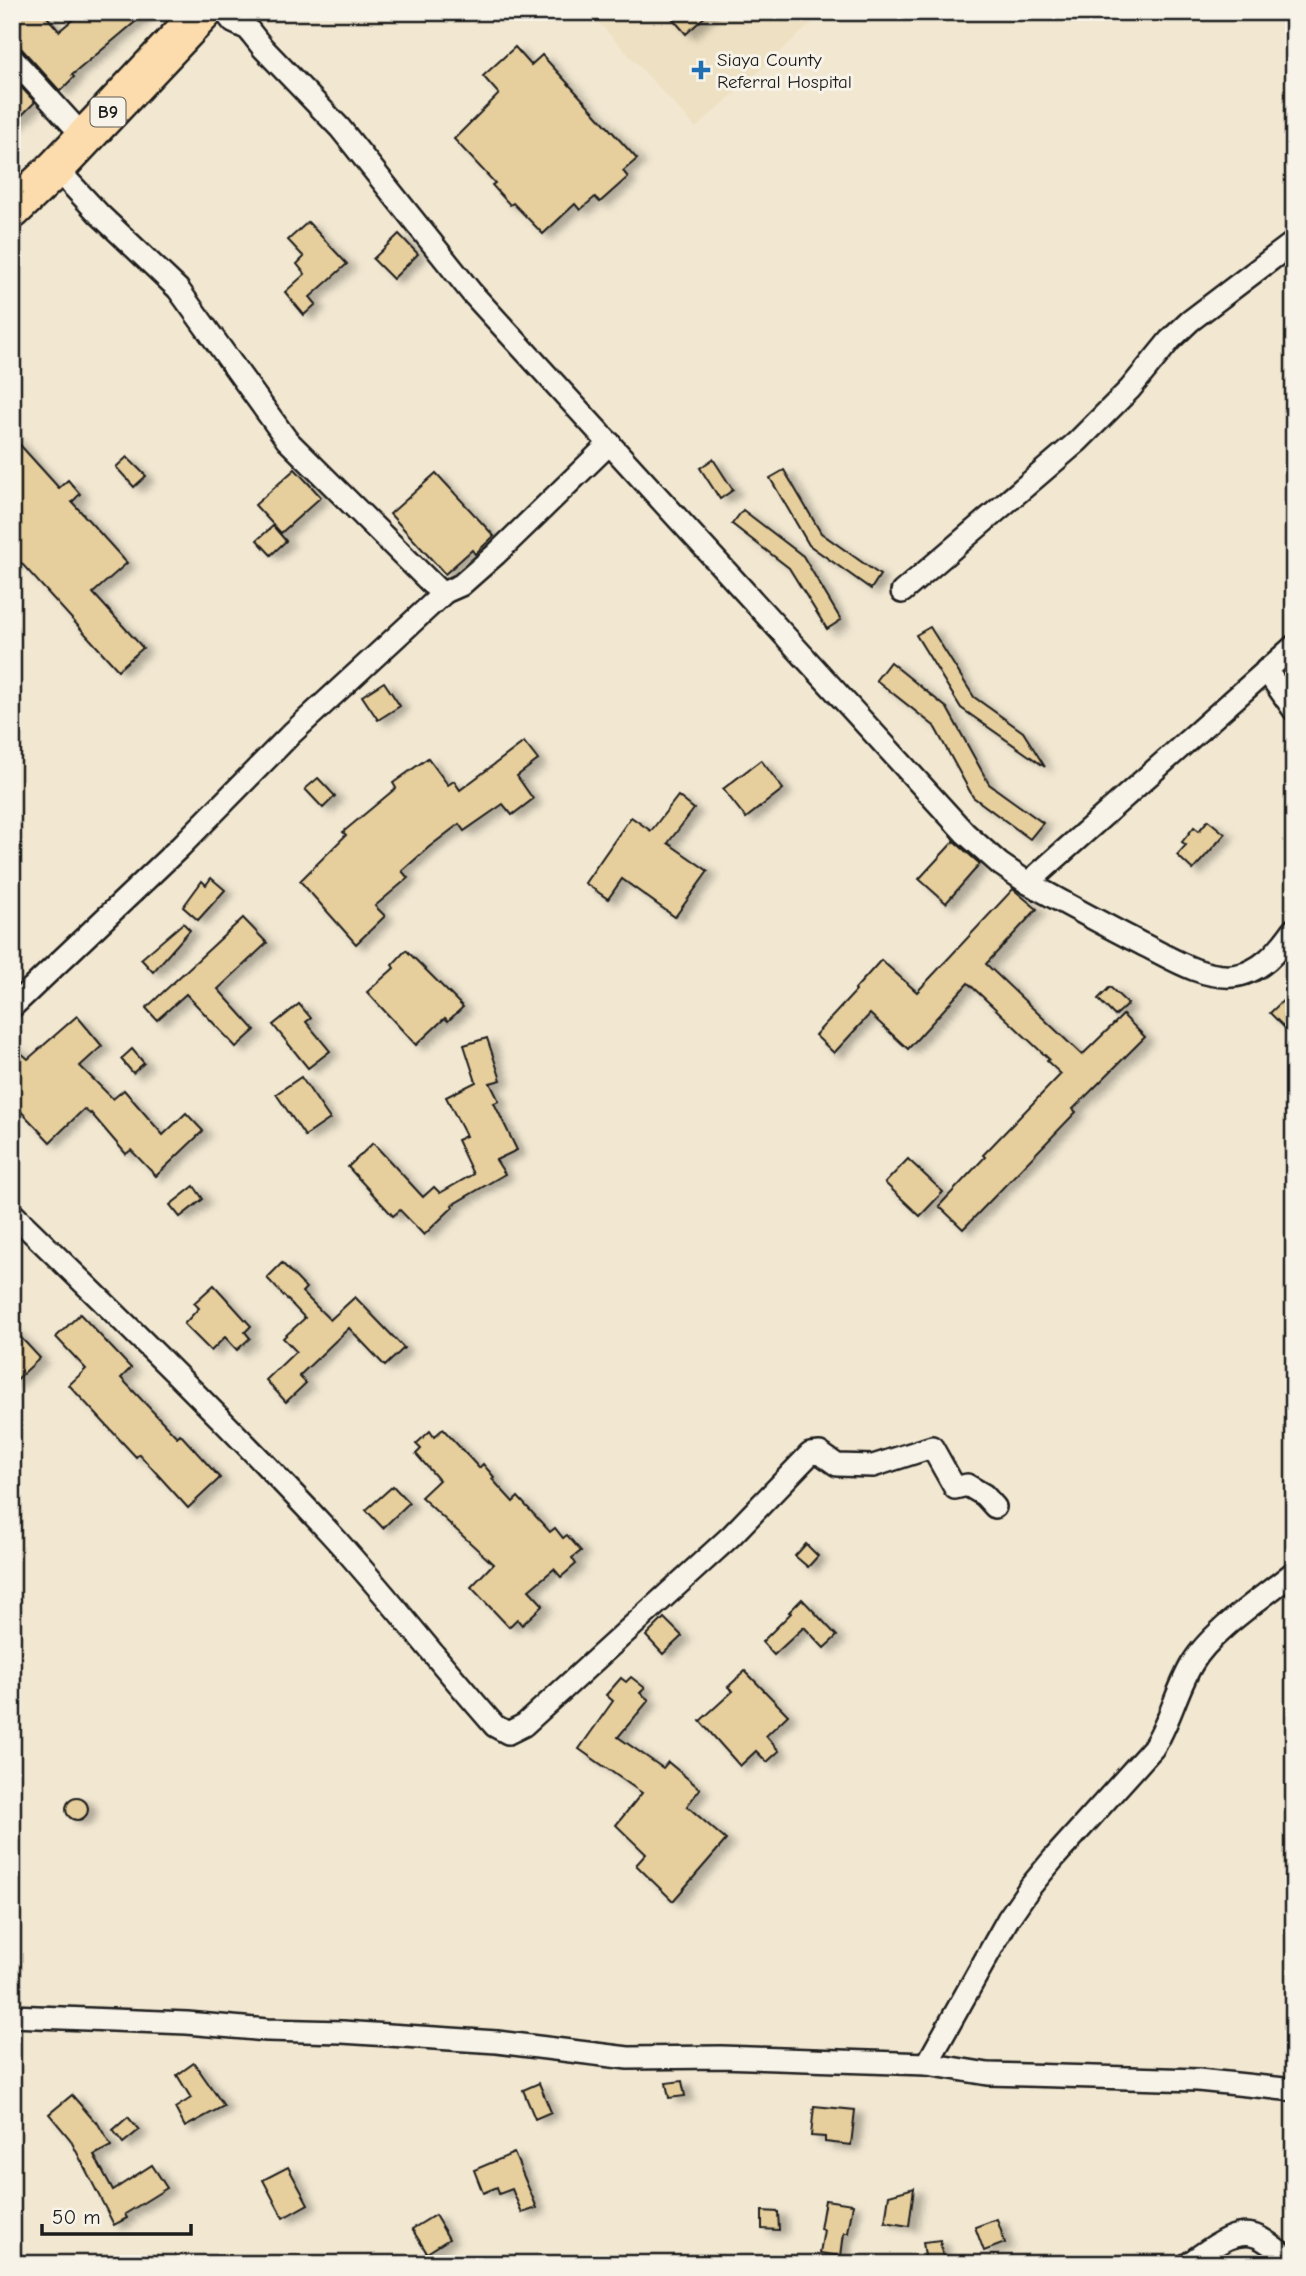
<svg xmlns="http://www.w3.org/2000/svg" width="1306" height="2276" viewBox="0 0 1306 2276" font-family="'Comic Neue',sans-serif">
<defs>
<filter id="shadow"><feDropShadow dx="8" dy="4.5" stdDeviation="3.5" flood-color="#0004"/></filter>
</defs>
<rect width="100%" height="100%" fill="#f2e8d2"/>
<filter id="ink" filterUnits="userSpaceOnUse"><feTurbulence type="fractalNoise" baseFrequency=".0143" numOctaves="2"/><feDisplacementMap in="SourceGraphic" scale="14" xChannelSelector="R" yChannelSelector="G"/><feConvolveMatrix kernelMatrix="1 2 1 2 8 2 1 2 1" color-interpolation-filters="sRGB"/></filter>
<g filter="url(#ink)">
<polygon fill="#eee0c2" points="589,12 824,12 696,128"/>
<g fill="#e6ce9d" stroke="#1c1c1c" stroke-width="2" filter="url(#shadow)">
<polygon points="12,12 43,12 59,31 82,12 147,12 72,75 74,77 60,91 22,49 12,45"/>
<polygon points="667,12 710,12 686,34"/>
<polygon points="515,47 531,65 542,55 637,159 623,171 628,177 600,202 595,197 580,210 575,204 543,234 513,203 510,205 492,185 495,183 454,139 499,94 483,76"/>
<polygon points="19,85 35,102 12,125 12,92"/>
<polygon points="308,222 347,264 310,297 316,304 304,315 285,292 305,274 297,264 304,257 288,240"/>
<polygon points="399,234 418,254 393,279 373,259"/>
<polygon points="12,436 59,488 68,480 80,494 72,502 127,563 93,593 143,648 118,670 13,554 14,546 12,542"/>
<polygon points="127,457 146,476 134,487 116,467"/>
<polygon points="713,459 733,490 720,499 700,468"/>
<polygon points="295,469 321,497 281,533 255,505"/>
<polygon points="784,470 821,533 880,575 871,589 809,545 770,478"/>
<polygon points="436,473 494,536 475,554 472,550 445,574 390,514"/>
<polygon points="743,510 803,556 841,620 827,629 789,568 732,524"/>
<polygon points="273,526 286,541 271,555 257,540"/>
<polygon points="930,627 974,697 1023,732 1045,767 961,708 916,635"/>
<polygon points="890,662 947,708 989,784 1043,823 1030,839 973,797 934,726 876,680"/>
<polygon points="384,682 400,706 378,720 362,696"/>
<polygon points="524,742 538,760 517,776 533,799 512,815 503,804 464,831 459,824 429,847 402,871 408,878 375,906 385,916 356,944 300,881 346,835 343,832 396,788 393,783 428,758 448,785 454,781 460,790"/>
<polygon points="761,760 783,789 746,818 723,789"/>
<polygon points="318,778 335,796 323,808 305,789"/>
<polygon points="678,796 694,809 668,843 708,871 675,917 622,879 608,899 585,883 631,817 651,831"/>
<polygon points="1208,820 1225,834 1193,870 1177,855 1186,845 1182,842 1194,827 1199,831"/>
<polygon points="954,841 980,864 946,903 919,879"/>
<polygon points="211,878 225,890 198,920 183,907 202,881 206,885"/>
<polygon points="1013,889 1037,909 986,964 1082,1055 1123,1015 1145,1037 1073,1109 1076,1112 963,1229 939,1206 985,1157 983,1155 1061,1074 1047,1061 1049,1059 968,983 908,1049 870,1014 834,1053 815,1035 856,991 855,989 881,960 917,992"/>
<polygon points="243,918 267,943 218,989 255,1030 236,1047 186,994 157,1020 146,1008"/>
<polygon points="183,923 190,930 153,972 141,959"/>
<polygon points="406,950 463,1007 448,1021 445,1018 416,1045 367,992 394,968 392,965"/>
<polygon points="1110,987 1128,1004 1115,1016 1098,999"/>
<polygon points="1294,990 1294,1037 1270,1013"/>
<polygon points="299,1004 311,1018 306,1022 330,1051 308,1068 273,1025"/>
<polygon points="77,1016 102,1046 80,1066 113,1099 124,1090 163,1135 186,1113 203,1131 156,1176 131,1150 126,1154 91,1113 90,1114 84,1109 50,1142 12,1102 12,1045 28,1059"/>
<polygon points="487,1038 501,1080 490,1083 499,1101 494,1103 517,1150 496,1160 505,1174 452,1205 453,1207 424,1235 400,1210 393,1216 348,1167 373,1143 423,1197 434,1187 440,1193 473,1174 457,1140 466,1136 446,1097 476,1082 464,1045"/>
<polygon points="132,1049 144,1063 133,1073 121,1059"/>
<polygon points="301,1077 330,1119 305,1136 276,1094"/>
<polygon points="908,1159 943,1192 920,1216 885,1183"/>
<polygon points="194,1186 203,1199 180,1217 170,1205"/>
<polygon points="282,1263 306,1288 302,1292 330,1320 355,1297 404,1348 385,1366 349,1328 299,1376 306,1383 286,1402 266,1380 296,1351 283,1338 305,1318 267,1278"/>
<polygon points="214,1285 251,1326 245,1332 250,1338 237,1350 225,1337 211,1351 184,1324 199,1308 194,1303"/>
<polygon points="80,1314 131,1368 121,1378 177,1437 180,1434 220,1478 188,1508 139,1454 136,1457 69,1385 86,1369 56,1337"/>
<polygon points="12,1328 40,1358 12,1384"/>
<polygon points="443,1429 479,1468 483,1464 494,1477 492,1479 513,1502 518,1497 550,1532 555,1528 563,1538 567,1535 581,1551 572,1558 576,1564 561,1577 554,1569 529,1590 543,1605 522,1625 517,1619 509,1627 471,1587 493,1564 421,1497 439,1480 416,1454 421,1449 416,1444 430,1431 434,1437"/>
<polygon points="393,1486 409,1503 383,1528 366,1510"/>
<polygon points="806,1544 818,1556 808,1567 795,1556"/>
<polygon points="802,1599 837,1636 824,1648 804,1627 774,1655 762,1642 791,1613 789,1612"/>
<polygon points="664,1618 682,1636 663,1654 646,1636"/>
<polygon points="745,1671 788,1715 766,1736 779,1751 767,1762 756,1751 740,1766 700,1721 733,1691 728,1687"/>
<polygon points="631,1677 645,1688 640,1693 649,1700 618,1737 663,1768 668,1762 700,1789 687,1806 726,1840 673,1901 636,1865 646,1854 616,1825 642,1793 579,1749 613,1701 606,1695 621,1678 626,1682"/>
<circle cx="77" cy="1809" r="11"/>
<polygon points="194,2063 224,2106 185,2127 175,2108 191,2098 177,2075"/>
<polygon points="682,2081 685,2096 669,2098 666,2083"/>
<polygon points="539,2083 551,2112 535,2119 523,2090"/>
<polygon points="72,2095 96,2123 97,2122 111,2146 94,2155 113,2190 152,2165 167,2188 125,2214 127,2218 114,2225 70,2139 49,2114"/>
<polygon points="814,2106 855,2110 851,2145 825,2142 825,2137 811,2136"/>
<polygon points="128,2117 139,2130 123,2143 113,2130"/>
<polygon points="514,2153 537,2208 522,2213 512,2189 499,2194 497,2187 483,2193 474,2170"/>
<polygon points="288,2167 308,2204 283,2218 263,2180"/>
<polygon points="914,2188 909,2226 885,2222 889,2195"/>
<polygon points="825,2200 853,2204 848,2233 844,2233 841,2256 820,2253 824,2230 820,2229"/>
<polygon points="762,2211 778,2212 779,2230 762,2229"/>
<polygon points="435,2215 449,2239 427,2253 412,2229"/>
<polygon points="997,2219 1005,2243 984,2251 975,2227"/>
<polygon points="940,2240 943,2260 926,2263 923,2242"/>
</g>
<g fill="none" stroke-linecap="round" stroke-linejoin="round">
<defs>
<g id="street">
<polyline points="225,12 233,22 248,29 263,48 340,128 471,292 965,833 1000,864 1028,883 1294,646"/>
<polyline points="12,58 84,137"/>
<polyline points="56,168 99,214 178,289 287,440 438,590 445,592 461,585 496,554 610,443"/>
<polyline points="902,592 1077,442 1130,389 1170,340 1190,321 1294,242"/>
<polyline points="1266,670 1294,710"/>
<path d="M1028 883C1066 904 1103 924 1142 944 1169 957 1200 978 1232 976 1260 974 1279 950 1294 929"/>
<polyline points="12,1007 180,847 292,733 445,592"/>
<path d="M12 1213C120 1318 228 1423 330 1533 387 1595 439 1663 495 1726L508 1733 524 1725 731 1536 810 1454 820 1453 837 1465 873 1466 932 1447 955 1488 967 1485 984 1495 995 1507"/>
<polyline points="12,2016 187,2023 267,2030 342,2032 497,2042 628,2058 721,2057 927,2064 988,2074 1198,2080 1294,2090"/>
<path d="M927 2064 1008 1919 1030 1887 1054 1858 1153 1748C1170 1722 1176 1691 1192 1664 1211 1631 1264 1597 1294 1572"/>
<path d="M1188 2264C1207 2252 1234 2226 1258 2237 1271 2243 1282 2254 1294 2263"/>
</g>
<polyline id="highway" points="12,210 56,168 203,12"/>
</defs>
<use href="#street" stroke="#1c1c1c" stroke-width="26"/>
<use href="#highway" stroke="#1c1c1c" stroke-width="42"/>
<use href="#street" stroke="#f7f3e8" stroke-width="21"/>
<use href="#highway" stroke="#fcdcac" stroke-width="37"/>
</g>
</g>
<path fill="#1f6fb2" stroke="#f7f3e8" stroke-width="2.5" d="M697.5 59.5h7v7h7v7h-7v7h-7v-7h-7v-7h7z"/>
<g text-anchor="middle" stroke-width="6" stroke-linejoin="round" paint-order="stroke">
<rect fill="#f7f3e8" stroke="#5e5c59" stroke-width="2" x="90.5" y="97.5" width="35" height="29" rx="5"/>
<g font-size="18" font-weight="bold" fill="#1c1c1c">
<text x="108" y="118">B9</text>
</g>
<g font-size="19" fill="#1c1c1c" stroke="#f7f3e8" text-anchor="start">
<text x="717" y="66">Siaya County<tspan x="717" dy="22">Referral Hospital</tspan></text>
</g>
</g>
<rect width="1306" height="2276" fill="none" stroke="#f7f3e8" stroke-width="42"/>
<rect x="21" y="21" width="1264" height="2234" fill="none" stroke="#1c1c1c" stroke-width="2.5" filter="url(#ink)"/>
<path d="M42 2224v10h149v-10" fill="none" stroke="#1c1c1c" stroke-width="3.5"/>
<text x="52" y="2224" font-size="21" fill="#1c1c1c" stroke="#f7f3e8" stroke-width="5" paint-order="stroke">50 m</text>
</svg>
